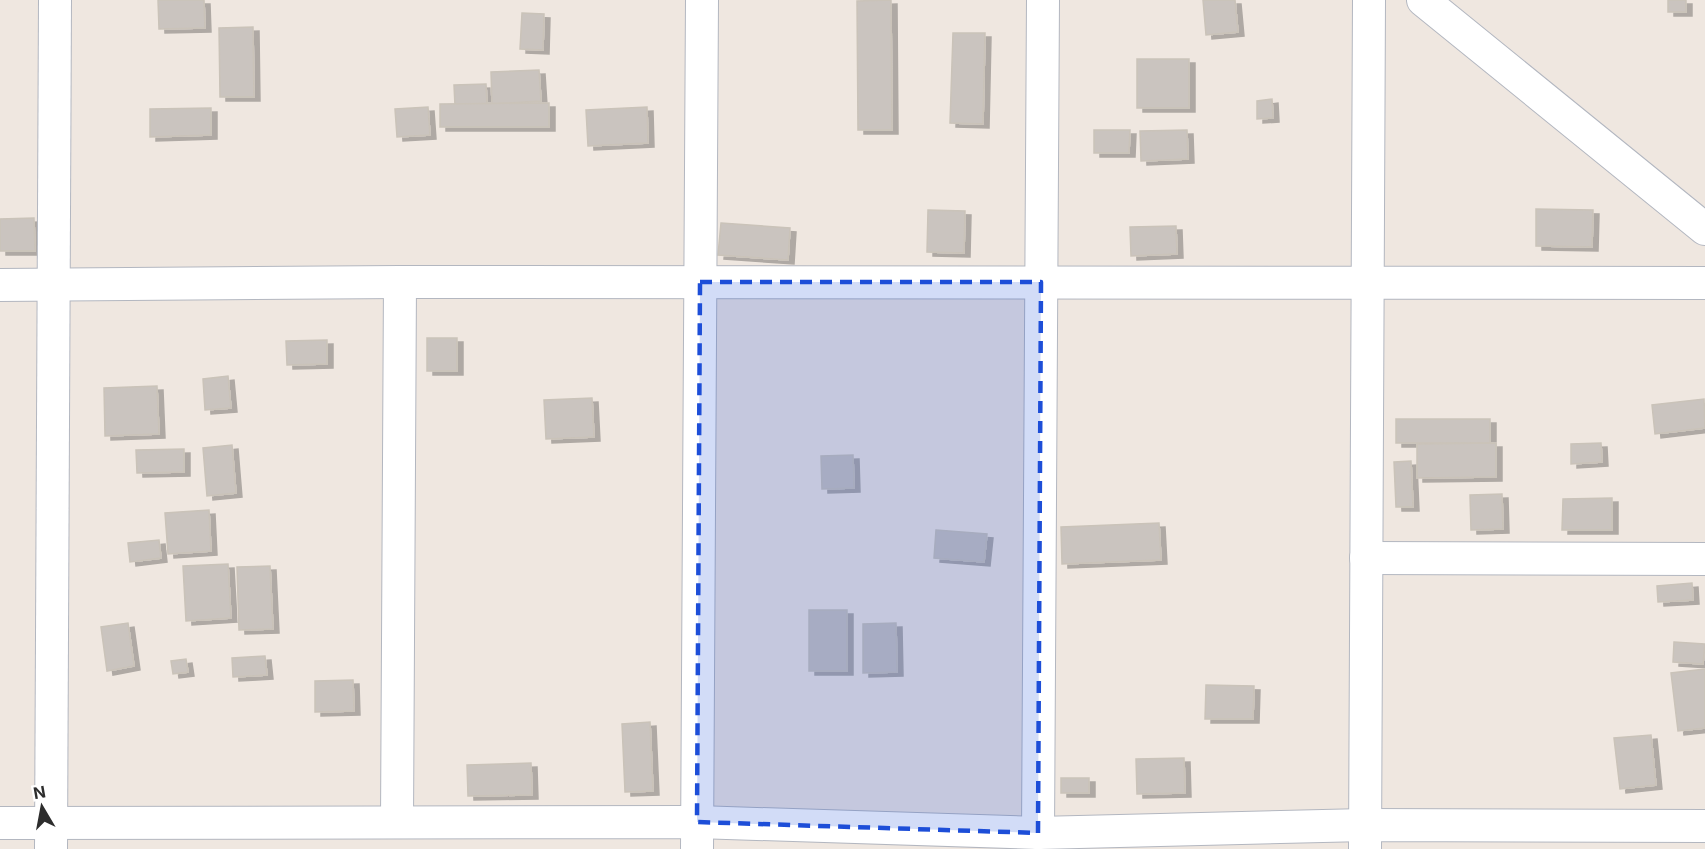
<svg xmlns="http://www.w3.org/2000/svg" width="1705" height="849" viewBox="0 0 1705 849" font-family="Inter,sans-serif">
<defs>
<filter id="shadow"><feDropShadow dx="6" dy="4" stdDeviation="0" flood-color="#0004"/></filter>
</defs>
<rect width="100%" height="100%" fill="#efe7e0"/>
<g fill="#cac4bf" stroke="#cac3b9" stroke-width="1.5" filter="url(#shadow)">
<polygon points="158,0 204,0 205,28 159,29"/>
<polygon points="891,0 892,130 858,130 857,1"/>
<polygon points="1203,0 1235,0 1238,32 1206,35"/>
<rect x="1668" y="0" width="18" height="12"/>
<polygon points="522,13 544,14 543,50 520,49"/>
<polygon points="253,27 254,97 220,97 219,28"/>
<polygon points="953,33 985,33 983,124 950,123"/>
<rect x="1137" y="59" width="52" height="49"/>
<polygon points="539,70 541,101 492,104 491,72"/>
<polygon points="486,84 487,104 455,106 454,85"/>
<polygon points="1272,99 1273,118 1257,119 1257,101"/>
<polygon points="549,103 549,127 440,127 440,104"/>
<polygon points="428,107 430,135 397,137 395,109"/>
<polygon points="647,107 648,143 588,146 586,110"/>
<polygon points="211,108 211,135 150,137 150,109"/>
<polygon points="1094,130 1130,130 1129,153 1094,153"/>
<polygon points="1187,130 1188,159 1141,161 1140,131"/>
<polygon points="1536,209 1593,210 1592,247 1536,246"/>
<polygon points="928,210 965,211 964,253 927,252"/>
<polygon points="34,218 35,251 0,251 0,219"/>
<polygon points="721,223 790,228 788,260 718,255"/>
<polygon points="1176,226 1177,254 1131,256 1130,227"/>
<rect x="427" y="338" width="30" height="33"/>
<polygon points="327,340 327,364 287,365 286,341"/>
<polygon points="228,376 231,408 205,410 203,379"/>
<polygon points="157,386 159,434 105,436 104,388"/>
<polygon points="592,398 594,437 546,439 544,400"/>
<polygon points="1704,399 1705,428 1655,434 1652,405"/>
<rect x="1396" y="419" width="94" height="24"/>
<polygon points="1496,443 1496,477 1417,478 1417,444"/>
<polygon points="1601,443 1602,462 1571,464 1571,444"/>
<polygon points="232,445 236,493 207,496 203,448"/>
<polygon points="184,449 184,472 137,473 136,450"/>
<polygon points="853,455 854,488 822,489 821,456"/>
<polygon points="1411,461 1413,507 1396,507 1394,462"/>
<polygon points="1502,494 1503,529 1471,530 1470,495"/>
<polygon points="1612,498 1612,530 1562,530 1563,499"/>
<polygon points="209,510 211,551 168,554 165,513"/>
<polygon points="1159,523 1161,560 1062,564 1061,527"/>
<polygon points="936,530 987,534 984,562 934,558"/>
<polygon points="159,540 161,558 130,562 128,543"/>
<polygon points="228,564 231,618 186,621 183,566"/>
<polygon points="270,566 273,629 239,630 237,567"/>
<polygon points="1692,583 1693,600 1658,602 1657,586"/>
<rect x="809" y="610" width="38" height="61"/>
<polygon points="128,623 134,666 107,671 101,627"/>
<polygon points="896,623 897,672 863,673 863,624"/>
<polygon points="1674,642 1705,644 1703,664 1673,662"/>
<polygon points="265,656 267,675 233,677 232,658"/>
<polygon points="186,659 188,672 173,674 171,661"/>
<polygon points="1705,669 1705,728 1678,731 1671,673"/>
<polygon points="353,680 354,711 315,712 315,681"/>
<polygon points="1206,685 1254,686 1253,719 1205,719"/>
<polygon points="650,722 653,791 625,792 622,724"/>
<polygon points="1651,735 1656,785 1620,789 1614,738"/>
<polygon points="1184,758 1185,793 1137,794 1136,759"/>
<polygon points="531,763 532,795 468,796 467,765"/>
<rect x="1061" y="778" width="28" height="15"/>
</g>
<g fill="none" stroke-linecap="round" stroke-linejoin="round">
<defs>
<g id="minor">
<polyline points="1423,0 1705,229"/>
<polyline points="0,285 400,282 1705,283"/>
<polyline points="1366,558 1705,559"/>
<polyline points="397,821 400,282"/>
<polyline points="0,823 697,822 1038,833 1365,825 1705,826"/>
<polyline points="1038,833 1043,0"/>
<polyline points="51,849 55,0"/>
<polyline points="697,849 702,0"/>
<polyline points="1365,849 1369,0"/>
</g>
</defs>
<use href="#minor" stroke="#b3b7c0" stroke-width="34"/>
<use href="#minor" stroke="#fff" stroke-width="32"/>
</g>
<path fill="#1d4ed8" fill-opacity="0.2" stroke="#1d4ed8" stroke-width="4.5" stroke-dasharray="12 8" stroke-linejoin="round" d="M700 282H1041L1038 833 697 822Z"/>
<g transform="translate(42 807) rotate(350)" stroke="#ffffff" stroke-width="4.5" paint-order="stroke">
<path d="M0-4.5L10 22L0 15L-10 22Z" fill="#2d2d2d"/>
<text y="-9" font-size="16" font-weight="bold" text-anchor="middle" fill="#2d2d2d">N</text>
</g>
</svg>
